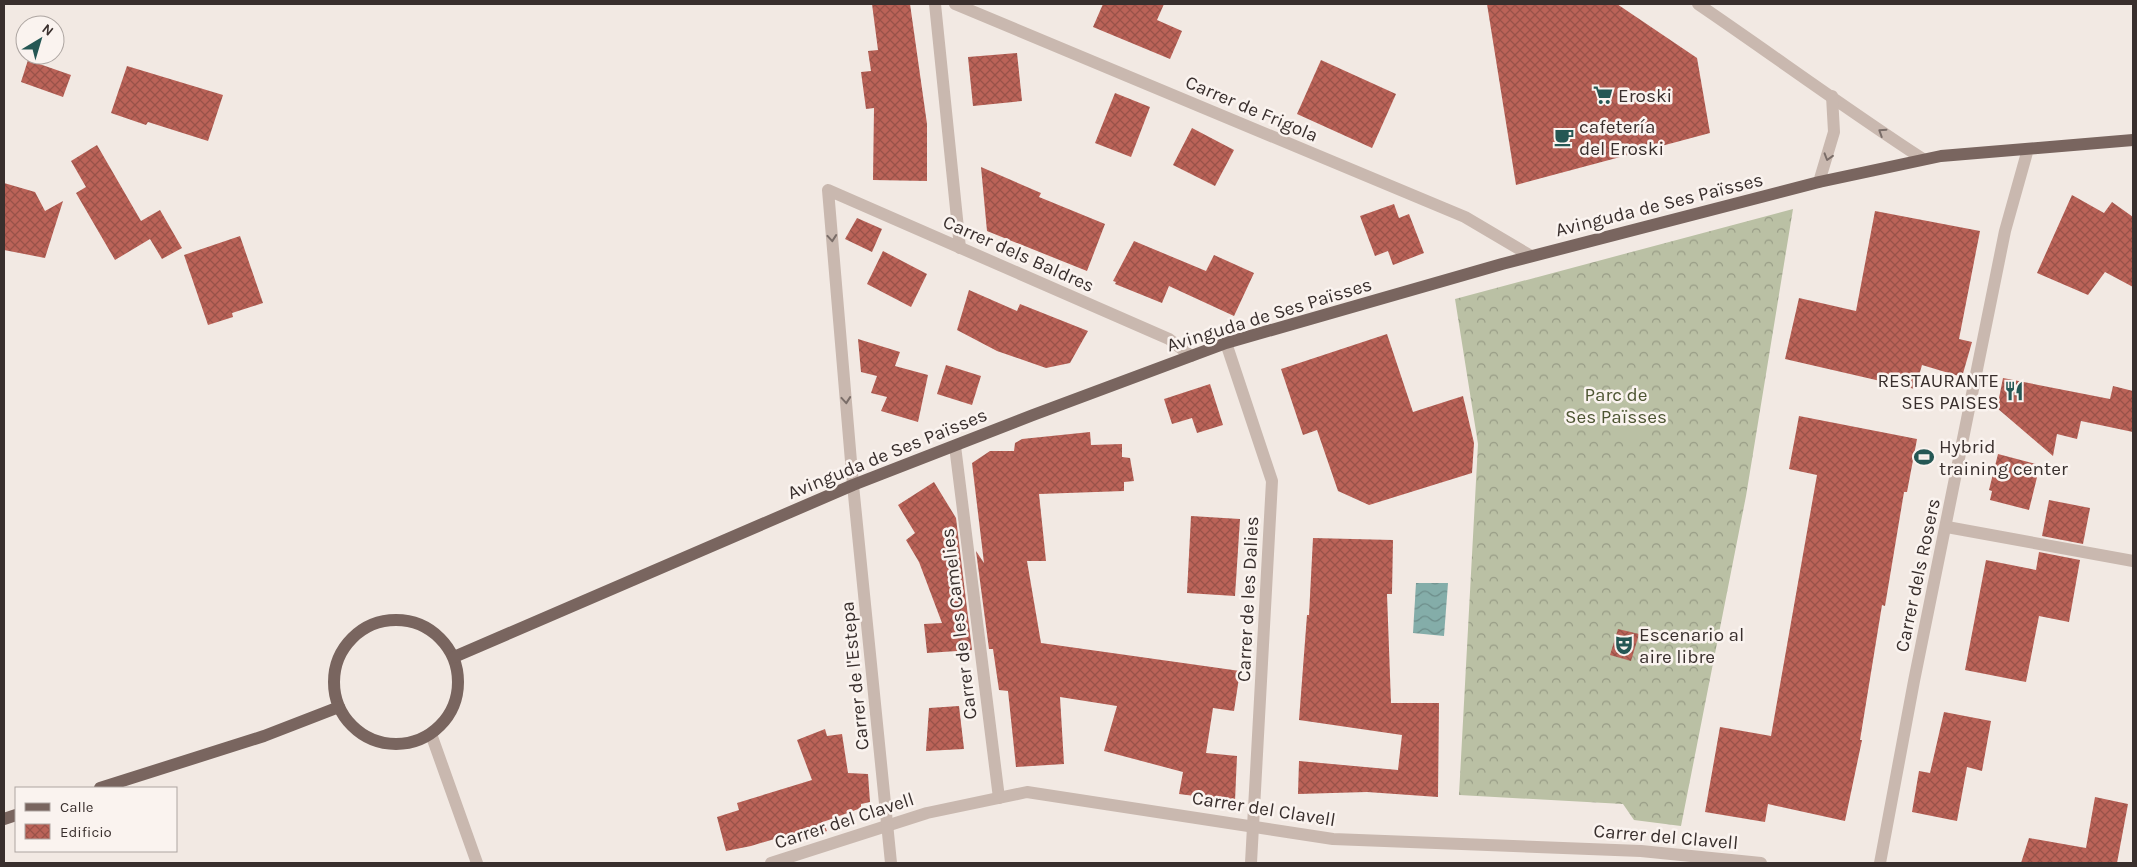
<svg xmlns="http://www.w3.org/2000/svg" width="2137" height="867" viewBox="0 0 2137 867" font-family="Karla,sans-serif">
<defs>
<pattern id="forest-crowns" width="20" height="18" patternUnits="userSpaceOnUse" patternTransform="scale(1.25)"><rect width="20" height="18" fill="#bac0a4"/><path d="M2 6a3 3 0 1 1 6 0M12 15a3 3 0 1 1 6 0" fill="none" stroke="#989c86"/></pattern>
<pattern id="water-waves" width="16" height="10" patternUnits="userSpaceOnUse" patternTransform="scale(1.25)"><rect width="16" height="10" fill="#84ada9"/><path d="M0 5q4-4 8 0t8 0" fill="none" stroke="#6d8d8a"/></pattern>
<pattern id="building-cross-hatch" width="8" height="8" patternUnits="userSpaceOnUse" patternTransform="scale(1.25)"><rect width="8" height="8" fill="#bb6358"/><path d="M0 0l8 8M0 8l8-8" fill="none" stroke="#995249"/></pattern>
</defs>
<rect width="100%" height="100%" fill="#f2e9e3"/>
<polygon fill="url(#forest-crowns)" points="1793,209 1746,496 1681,826 1634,820 1623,804 1459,795 1478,444 1455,299"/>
<polygon fill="#bac0a4" points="1611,395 1653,425 1636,450 1593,420"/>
<polygon fill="url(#water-waves)" points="1416,583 1448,583 1444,636 1413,633"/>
<g fill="url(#building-cross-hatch)">
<polygon points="872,4 910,4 927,124 927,181 873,180 874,108 866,109 861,72 871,71 868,51 878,50"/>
<polygon points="1103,4 1164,4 1157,20 1182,31 1170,59 1093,27"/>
<polygon points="1487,4 1617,4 1697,58 1710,133 1516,185"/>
<polygon points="1017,53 1022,101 973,106 968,57"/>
<polygon points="28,60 71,75 63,97 21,82"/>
<polygon points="1321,60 1396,94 1372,148 1297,114"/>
<polygon points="127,66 223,95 208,141 148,122 146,125 111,113"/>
<polygon points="1115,93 1150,107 1131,157 1095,143"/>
<polygon points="1192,128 1234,150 1215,186 1173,165"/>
<polygon points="97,145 141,221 160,210 182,248 162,259 150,239 115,260 76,193 86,187 71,161"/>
<polygon points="981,167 1041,193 1039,197 1105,224 1087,271 987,231"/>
<polygon points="4,183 35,192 45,211 63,201 45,258 4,250"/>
<polygon points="2072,195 2104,213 2112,202 2133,217 2133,287 2105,272 2088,295 2037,273"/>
<polygon points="1394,204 1399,218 1409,214 1424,253 1393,265 1388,251 1375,256 1360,216"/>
<polygon points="1875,211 1980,231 1959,339 1972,342 1962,377 1922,365 1915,389 1785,359 1799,298 1856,311"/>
<polygon points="857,218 882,229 872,252 845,239"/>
<polygon points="240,236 263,303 232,313 233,317 208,325 184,255"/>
<polygon points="1134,241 1206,271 1214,255 1254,273 1234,316 1169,286 1162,303 1115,284 1116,282 1113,281"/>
<polygon points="883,251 927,274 911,307 867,284"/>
<polygon points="969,290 1017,311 1020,304 1088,331 1070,363 1046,368 997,351 957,330"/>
<polygon points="1387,334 1413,412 1463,396 1474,443 1472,473 1369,505 1338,491 1317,430 1303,435 1281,369"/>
<polygon points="858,339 900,352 895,366 928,375 918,422 881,411 887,397 871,393 877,376 861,372"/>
<polygon points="946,365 981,376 972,405 937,394"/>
<polygon points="2003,378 2110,399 2113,386 2133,391 2133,432 2081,421 2077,439 2057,434 2053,456 1997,408"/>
<polygon points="1210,384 1223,425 1197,433 1192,418 1172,424 1164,399"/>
<polygon points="1799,416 1917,439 1907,492 1904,492 1885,606 1882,605 1860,740 1862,740 1845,821 1768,804 1765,822 1705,812 1720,727 1771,736 1817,475 1789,469"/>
<polygon points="1090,432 1091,445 1122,444 1122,457 1130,458 1134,481 1124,482 1124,491 1039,494 1046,561 1027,561 1041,643 1240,671 1234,711 1213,708 1206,753 1237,756 1235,801 1179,794 1183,772 1104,751 1117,706 1060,697 1064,764 1016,767 1008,691 999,690 993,649 989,649 976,551 984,563 972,463 990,451 1014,451 1015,443 1022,439"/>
<polygon points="1998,454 2040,465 2029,510 1990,500 1992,491 1989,490"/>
<polygon points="934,482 956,518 972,650 927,653 924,624 942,623 919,562 906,540 915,533 898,505"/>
<polygon points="2049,500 2090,508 2083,544 2042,536"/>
<polygon points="1191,516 1240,519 1235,596 1187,593"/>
<polygon points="1313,538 1393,540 1392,594 1387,594 1391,703 1439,703 1438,797 1367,792 1298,794 1299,761 1398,770 1402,735 1299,720 1307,615 1309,615"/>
<polygon points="2039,552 2080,560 2069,622 2039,616 2026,682 1965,670 1986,560 2036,570"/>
<polygon points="1618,629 1639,634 1631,661 1610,655"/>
<polygon points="959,706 964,749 926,751 929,708"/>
<polygon points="1944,712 1991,721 1982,771 1967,767 1957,821 1912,812 1919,771 1930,773"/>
<polygon points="825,729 827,736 842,734 848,773 868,774 870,802 861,804 861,808 823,822 827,831 804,840 801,831 751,846 726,851 717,817 739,810 737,803 812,780 797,740"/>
<polygon points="2095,797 2128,804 2117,863 2021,863 2029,838 2086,848"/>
</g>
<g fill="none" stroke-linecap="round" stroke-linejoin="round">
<g stroke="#c9b8af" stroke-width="12">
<polyline points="935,4 960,248"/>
<polyline points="955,4 1465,217 1531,256"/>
<path d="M1698 4C1773 55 1846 109 1923 159"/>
<polyline points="1819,182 1834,132 1832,96"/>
<polyline points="1226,343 1272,481 1251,863"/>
<polyline points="955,446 999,798"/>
<polyline points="1947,527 2133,561"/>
<polyline points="431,734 477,863"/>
<polyline points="771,863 927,813 1027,792 1333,839 1641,851 1761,863"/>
<polyline points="891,863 853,485 828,190 1169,339 1191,356"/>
<polyline points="1880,863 1914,681 2005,231 2028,149"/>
</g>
<g stroke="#79655f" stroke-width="12">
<circle cx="396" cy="682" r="62"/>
<polyline points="454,657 853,485 1033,415 1226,343 1502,264 1819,182 1941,156 2133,140"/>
<polyline points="100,788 264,736 339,707"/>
<polyline points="4,819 16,815"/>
</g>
</g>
<defs><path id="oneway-chevron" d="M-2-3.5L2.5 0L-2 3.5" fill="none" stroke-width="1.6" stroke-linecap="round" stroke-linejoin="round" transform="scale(1.25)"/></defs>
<g stroke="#7a6d68">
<use href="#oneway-chevron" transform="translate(1882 132) rotate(-147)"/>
<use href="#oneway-chevron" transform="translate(1828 157) rotate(107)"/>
<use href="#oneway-chevron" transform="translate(832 238) rotate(85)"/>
<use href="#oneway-chevron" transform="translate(846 400) rotate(85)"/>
</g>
<defs>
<symbol id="supermarket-bare" viewBox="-9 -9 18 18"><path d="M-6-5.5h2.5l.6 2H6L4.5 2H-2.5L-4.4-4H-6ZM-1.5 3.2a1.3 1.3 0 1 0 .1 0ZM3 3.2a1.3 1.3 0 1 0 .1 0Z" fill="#255754" stroke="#faf3ef" stroke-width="2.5" paint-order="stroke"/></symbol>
<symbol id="cafe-bare" viewBox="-9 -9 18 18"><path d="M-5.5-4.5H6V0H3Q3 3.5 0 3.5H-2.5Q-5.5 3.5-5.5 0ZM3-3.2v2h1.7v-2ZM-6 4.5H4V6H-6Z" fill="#255754" stroke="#faf3ef" stroke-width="2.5" paint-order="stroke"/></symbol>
<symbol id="restaurant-bare" viewBox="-9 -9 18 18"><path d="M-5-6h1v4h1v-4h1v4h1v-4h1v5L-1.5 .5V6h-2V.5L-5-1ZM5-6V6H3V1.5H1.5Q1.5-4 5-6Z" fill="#255754" stroke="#faf3ef" stroke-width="2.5" paint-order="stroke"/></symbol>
<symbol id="stadium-bare" viewBox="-9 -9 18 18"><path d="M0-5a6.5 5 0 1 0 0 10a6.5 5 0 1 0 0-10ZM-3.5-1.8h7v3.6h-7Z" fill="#255754" stroke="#faf3ef" stroke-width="2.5" paint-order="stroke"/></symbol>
<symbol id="theatre-bare" viewBox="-9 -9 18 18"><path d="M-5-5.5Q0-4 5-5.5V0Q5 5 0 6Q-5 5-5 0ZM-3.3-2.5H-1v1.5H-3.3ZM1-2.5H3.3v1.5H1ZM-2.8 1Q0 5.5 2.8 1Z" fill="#255754" stroke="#faf3ef" stroke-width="2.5" paint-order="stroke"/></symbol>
</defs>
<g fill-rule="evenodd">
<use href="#supermarket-bare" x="1589" y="81" width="28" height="28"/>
<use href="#cafe-bare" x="1550" y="123" width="28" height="28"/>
<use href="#restaurant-bare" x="2000" y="377" width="28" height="28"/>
<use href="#stadium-bare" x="1910" y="443" width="28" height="28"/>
<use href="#theatre-bare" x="1610" y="631" width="28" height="28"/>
</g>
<g text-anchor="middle" stroke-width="5" stroke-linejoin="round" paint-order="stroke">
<g font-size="19" fill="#392f2d" stroke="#faf3ef" text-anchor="start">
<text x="1618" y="102">Eroski</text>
<text x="1579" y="133">cafetería<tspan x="1579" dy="22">del Eroski</tspan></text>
<text x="1999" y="387" text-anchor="end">RESTAURANTE<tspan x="1999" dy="22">SES PAISES</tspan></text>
<text x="1939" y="453">Hybrid<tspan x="1939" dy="22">training center</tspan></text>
<text x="1639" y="641">Escenario al<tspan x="1639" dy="22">aire libre</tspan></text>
</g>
<g font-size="19" fill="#392f2d" stroke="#faf3ef">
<text transform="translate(1252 108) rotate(23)" y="7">Carrer de Frigola</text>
<text transform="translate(1659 204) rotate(-14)" y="7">Avinguda de Ses Païsses</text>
<text transform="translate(1019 253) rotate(24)" y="7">Carrer dels Baldres</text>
<text transform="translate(1269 314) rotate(-17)" y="7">Avinguda de Ses Païsses</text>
<text transform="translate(887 453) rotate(-22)" y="7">Avinguda de Ses Païsses</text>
<text transform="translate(1917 575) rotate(-78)" y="7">Carrer dels Rosers</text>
<text transform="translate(1247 599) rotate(-87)" y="7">Carrer de les Dalies</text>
<text transform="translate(958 624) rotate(-97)" y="7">Carrer de les Camelies</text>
<text transform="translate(854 676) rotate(-96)" y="7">Carrer de l'Estepa</text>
<text transform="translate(1264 808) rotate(9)" y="7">Carrer del Clavell</text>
<text transform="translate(844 820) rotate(-18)" y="7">Carrer del Clavell</text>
<text transform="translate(1666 836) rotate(5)" y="7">Carrer del Clavell</text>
</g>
<g font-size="19" fill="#4d5532" stroke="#faf3ef">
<text x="1616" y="401">Parc de<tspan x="1616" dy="22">Ses Païsses</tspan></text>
</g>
</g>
<rect width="2137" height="867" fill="none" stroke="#392f2d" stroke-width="10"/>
<rect x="15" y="787" width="162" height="65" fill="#faf3ef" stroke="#ada5a1"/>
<rect x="25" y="803" width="25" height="8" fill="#79655f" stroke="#ada5a1"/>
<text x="60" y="812" font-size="15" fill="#392f2d">Calle</text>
<rect x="25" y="824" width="25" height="15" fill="url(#building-cross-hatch)" stroke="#ada5a1"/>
<text x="60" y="837" font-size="15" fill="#392f2d">Edificio</text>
<g transform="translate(40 40) rotate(38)"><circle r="24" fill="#faf3ef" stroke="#ada5a1"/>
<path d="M0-4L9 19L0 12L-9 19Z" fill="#255754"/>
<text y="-8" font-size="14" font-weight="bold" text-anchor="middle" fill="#392f2d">N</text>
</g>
</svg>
